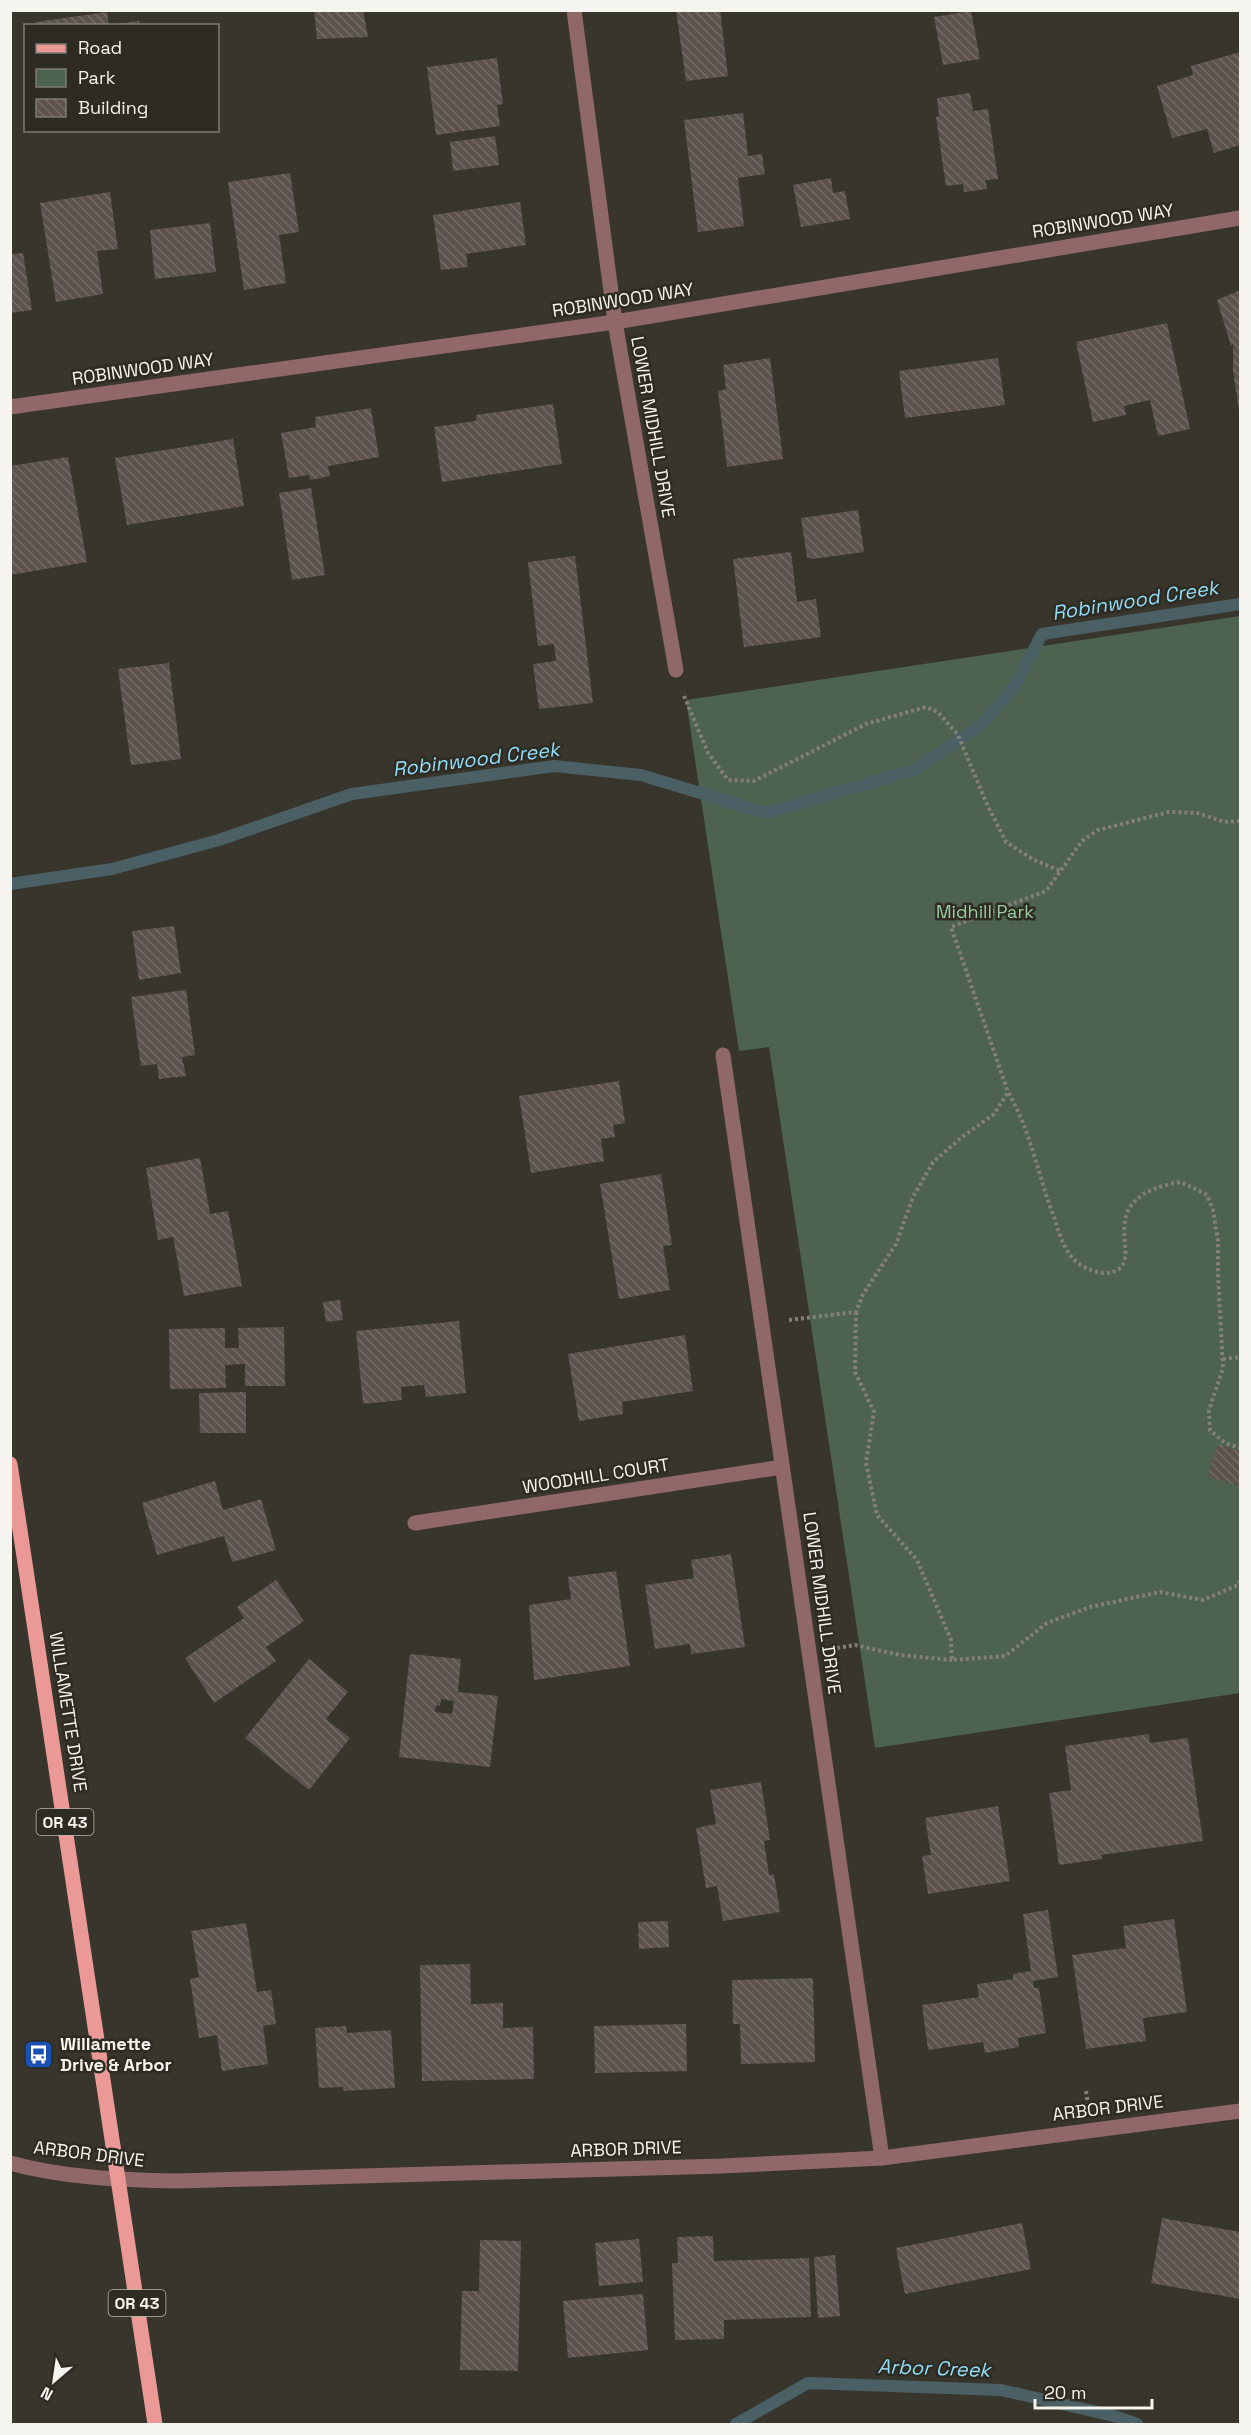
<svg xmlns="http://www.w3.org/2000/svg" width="1251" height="2435" viewBox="0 0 1251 2435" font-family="'Space Grotesk',sans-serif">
<defs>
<pattern id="building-back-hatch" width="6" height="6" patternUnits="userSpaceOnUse" patternTransform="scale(1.5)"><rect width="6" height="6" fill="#5c524e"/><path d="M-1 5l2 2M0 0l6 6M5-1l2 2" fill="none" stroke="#746c68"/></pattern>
</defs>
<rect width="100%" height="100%" fill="#38352c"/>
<polygon fill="#4d624f" points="1240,616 1240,1693 875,1748 769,1047 739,1051 686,700"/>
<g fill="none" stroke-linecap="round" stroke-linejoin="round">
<g stroke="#4a6065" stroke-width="12">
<polyline points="10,884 112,869 219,840 352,794 554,766 641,775 766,813 914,770 981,725 1014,687 1042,634 1240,604"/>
<polyline points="736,2424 808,2383 1001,2390 1114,2416 1137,2424"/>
</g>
</g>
<g fill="url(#building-back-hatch)" fill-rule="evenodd">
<polygon points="314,10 363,10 368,37 317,39"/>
<polygon points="676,10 720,10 728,76 686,81"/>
<polygon points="971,11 980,59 943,65 934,17"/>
<polygon points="107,12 109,26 36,26 36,22"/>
<polygon points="139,21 140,26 118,26 118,24"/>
<polygon points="1240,52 1240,145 1214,153 1207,129 1172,138 1157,86 1193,75 1191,66"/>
<polygon points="497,58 503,104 497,105 500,126 436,135 427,67"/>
<polygon points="970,93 973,111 988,109 998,179 985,180 987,189 964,192 963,184 946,186 936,117 939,116 937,98"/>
<polygon points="743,113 748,156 762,154 765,174 738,178 744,226 698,232 684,120"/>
<polygon points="495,136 499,165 453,171 450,142"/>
<polygon points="290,173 299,232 279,235 286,283 244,290 228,182"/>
<polygon points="831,178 833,193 845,191 850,219 801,227 793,185"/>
<polygon points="110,192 118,249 97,251 103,294 56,302 40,203"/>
<polygon points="520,202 526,245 466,254 468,267 441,270 433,215"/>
<polygon points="210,223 216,272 155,279 150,230"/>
<polygon points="23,253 32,310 10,313 10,254"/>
<polygon points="1240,290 1240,410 1239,410 1233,371 1233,344 1231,346 1217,300"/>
<polygon points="1167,323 1190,429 1158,436 1150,400 1124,406 1126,415 1093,422 1076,342"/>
<polygon points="770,358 783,459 727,467 718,391 726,389 723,365"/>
<polygon points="998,358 1005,405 905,418 899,371"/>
<polygon points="553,404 562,464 442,482 434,427 476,421 476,415"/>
<polygon points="371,408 379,457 328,466 330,476 310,480 309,475 289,478 281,433 316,427 315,417"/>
<polygon points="233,439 244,506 127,525 115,458"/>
<polygon points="68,457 87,562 10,575 10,466"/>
<polygon points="311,488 325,575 292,580 279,493"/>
<polygon points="858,510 864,552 813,559 807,557 801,518"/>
<polygon points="791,552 797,602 816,599 821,637 744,647 733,559"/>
<polygon points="575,556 593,703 539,709 533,664 556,661 554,644 538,646 528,562"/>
<polygon points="169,663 181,759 131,765 118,669"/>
<polygon points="174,926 181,973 139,980 132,931"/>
<polygon points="186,990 195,1055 182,1057 186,1076 159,1079 157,1064 141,1066 131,997"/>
<polygon points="619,1081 625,1123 613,1125 615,1137 601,1139 604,1161 531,1173 519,1096"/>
<polygon points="200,1158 210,1214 228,1211 242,1286 184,1296 173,1237 158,1240 146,1168"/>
<polygon points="661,1174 672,1245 663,1246 670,1290 619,1299 600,1184"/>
<polygon points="340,1300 343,1320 326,1322 323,1302"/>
<polygon points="459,1321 466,1393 426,1397 424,1385 401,1387 402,1400 363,1404 356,1331"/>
<polygon points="284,1327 285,1386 245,1386 245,1364 225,1365 226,1388 170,1389 169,1329 225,1328 225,1348 239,1348 238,1328"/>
<polygon points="685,1335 693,1391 622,1402 623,1414 579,1421 568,1354"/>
<polygon points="246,1392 246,1433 200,1433 199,1393"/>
<polygon points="1218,1444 1240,1451 1240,1487 1207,1476"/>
<polygon points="215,1481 223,1510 261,1499 276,1550 232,1562 224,1536 157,1555 142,1503"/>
<polygon points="731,1554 745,1647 691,1654 690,1644 655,1649 645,1585 694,1578 691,1560"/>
<polygon points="616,1571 630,1666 534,1680 529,1605 571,1599 568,1577"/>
<polygon points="276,1580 304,1621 266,1647 276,1661 214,1703 185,1658 244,1618 237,1607"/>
<path d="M410 1654 461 1659 458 1692 498 1696 490 1767 399 1757ZM441 1699 454 1701 452 1714 435 1712 436 1705 440 1706Z"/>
<polygon points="309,1659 348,1692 326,1719 350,1738 309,1790 245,1738"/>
<polygon points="1149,1734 1150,1743 1188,1738 1203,1841 1101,1855 1102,1859 1059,1865 1049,1793 1071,1790 1065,1746"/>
<polygon points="761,1782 770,1840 764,1841 769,1875 774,1874 780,1912 723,1921 717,1886 706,1888 696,1828 716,1824 710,1790"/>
<polygon points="998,1806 1010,1881 928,1894 922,1856 931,1855 925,1818"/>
<polygon points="1048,1910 1058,1977 1033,1981 1034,1988 1039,1988 1046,2033 1018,2038 1019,2047 985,2053 983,2042 928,2050 922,2005 979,1997 977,1984 1013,1979 1013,1974 1031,1971 1023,1914"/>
<polygon points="1174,1919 1187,2012 1143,2018 1146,2041 1086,2049 1072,1955 1126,1948 1123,1926"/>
<polygon points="668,1921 669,1947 639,1949 638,1922"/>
<polygon points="246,1923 257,1992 271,1990 276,2024 263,2026 268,2064 222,2071 217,2035 199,2038 190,1979 199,1977 191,1931"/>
<polygon points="470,1964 471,2004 503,2003 503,2028 533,2027 534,2079 422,2081 420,1965"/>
<polygon points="813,1978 815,2062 741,2064 740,2024 733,2024 732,1980"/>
<polygon points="686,2024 687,2071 595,2073 594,2026"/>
<polygon points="346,2026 347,2033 391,2030 395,2088 344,2091 343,2087 319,2088 315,2028"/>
<polygon points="1162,2218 1240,2232 1240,2299 1151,2283"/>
<polygon points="1022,2223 1031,2269 905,2294 896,2248"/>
<polygon points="713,2236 714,2261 809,2258 811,2317 724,2320 724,2339 675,2340 672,2263 678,2263 677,2237"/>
<polygon points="639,2239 643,2282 599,2286 595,2243"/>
<polygon points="480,2240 521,2241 518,2371 460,2370 462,2291 479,2291"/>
<polygon points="835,2255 840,2316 818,2318 814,2257"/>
<polygon points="643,2294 648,2350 568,2358 563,2301"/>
</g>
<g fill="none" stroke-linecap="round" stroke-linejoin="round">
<g stroke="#838079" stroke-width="4" stroke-dasharray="3 3" stroke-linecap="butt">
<polyline points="684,696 708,753 728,780 754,781 866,724 926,707 938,712 958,735 986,802 1006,842 1034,860 1061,871"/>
<path d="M1240 821 1225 822 1197 813 1169 812 1098 830 1082 841 1046 891 951 927 1008 1092C1031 1131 1038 1176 1054 1217 1058 1230 1062 1244 1070 1255 1079 1268 1105 1279 1119 1269 1141 1252 1091 1197 1181 1182L1207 1195 1213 1210 1218 1241V1275L1223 1368 1209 1410 1210 1430 1225 1443 1240 1448"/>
<polyline points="856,1312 855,1372 874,1412 866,1463 877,1515 917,1560 951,1640 952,1660 1005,1656 1047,1623 1090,1607 1160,1592 1203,1600 1238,1585 1240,1581"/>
<polyline points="789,1320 856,1312 863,1294 896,1244 913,1197 933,1162 962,1137 994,1114 1008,1092"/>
<polyline points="1223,1359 1240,1357"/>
<polyline points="837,1648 855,1645 900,1655 952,1660"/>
<polyline points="1086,2091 1088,2105"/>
</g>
<g stroke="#906867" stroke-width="15">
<polyline points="574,10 615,322 676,670"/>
<polyline points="10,407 615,322 1240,218"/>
<polyline points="723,1055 882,2158"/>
<polyline points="415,1523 782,1467"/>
<path d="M10 2163C64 2178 122 2180 177 2181L722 2166 882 2158 1240 2111"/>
</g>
<polyline stroke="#ea9997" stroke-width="15" points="10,1464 155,2424"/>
</g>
<defs>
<symbol id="bus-square" viewBox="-11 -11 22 22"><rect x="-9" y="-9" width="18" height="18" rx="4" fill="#1a4fb4" stroke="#2e2b22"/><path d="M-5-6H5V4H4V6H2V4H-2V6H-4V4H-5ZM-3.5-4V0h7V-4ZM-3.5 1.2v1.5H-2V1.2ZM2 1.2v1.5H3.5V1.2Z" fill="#fff"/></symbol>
</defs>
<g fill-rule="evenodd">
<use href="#bus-square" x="22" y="2038" width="33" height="33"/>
</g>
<g text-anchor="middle" stroke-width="5" stroke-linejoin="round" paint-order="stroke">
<g fill="#2e2b22" stroke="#bab8b1" stroke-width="1.5">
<rect x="36.5" y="1809" width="57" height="26" rx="4.5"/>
<rect x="108.5" y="2290" width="57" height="26" rx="4.5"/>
</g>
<g font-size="16" font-weight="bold" fill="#f6f4ee">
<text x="65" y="1828">OR 43</text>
<text x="137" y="2309">OR 43</text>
</g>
<g font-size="18" fill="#f6f4ee" stroke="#2e2b22">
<text transform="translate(1103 221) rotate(-9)" y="6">ROBINWOOD WAY</text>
<text transform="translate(623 300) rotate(-9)" y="6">ROBINWOOD WAY</text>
<text transform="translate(143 369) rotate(-8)" y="6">ROBINWOOD WAY</text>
<text transform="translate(653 427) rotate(80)" y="6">LOWER MIDHILL DRIVE</text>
<text transform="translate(596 1476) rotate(-9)" y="6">WOODHILL COURT</text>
<text transform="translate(822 1603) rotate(82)" y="6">LOWER MIDHILL DRIVE</text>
<text transform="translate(68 1712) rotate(81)" y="6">WILLAMETTE DRIVE</text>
<text transform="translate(1108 2108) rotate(-7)" y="6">ARBOR DRIVE</text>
<text transform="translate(626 2149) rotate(-2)" y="6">ARBOR DRIVE</text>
<text transform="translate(89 2154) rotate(7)" y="6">ARBOR DRIVE</text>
</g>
<g font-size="18" fill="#9acd9f" stroke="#2e2b22">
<text x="985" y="918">Midhill Park</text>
</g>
<g font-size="18" font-weight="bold" fill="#f6f4ee" stroke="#2e2b22" text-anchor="start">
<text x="60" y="2050">Willamette<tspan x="60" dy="21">Drive &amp; Arbor</tspan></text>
</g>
<g font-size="20" font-style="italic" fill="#92ddfa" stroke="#2e2b22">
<text transform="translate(1135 600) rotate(-9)" y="7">Robinwood Creek</text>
<text transform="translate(476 759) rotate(-7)" y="7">Robinwood Creek</text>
<text transform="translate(934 2368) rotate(2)" y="7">Arbor Creek</text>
</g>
</g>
<rect width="1251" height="2435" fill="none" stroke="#f6f4ee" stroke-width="24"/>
<rect x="24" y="24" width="195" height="108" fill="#2e2b22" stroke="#7e7b74" stroke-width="1.5"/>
<rect x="36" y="44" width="30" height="9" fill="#ea9997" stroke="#7e7b74" stroke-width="1.5"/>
<text x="78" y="54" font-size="18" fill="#f6f4ee">Road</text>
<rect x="36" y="69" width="30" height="18" fill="#4d624f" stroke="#7e7b74" stroke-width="1.5"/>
<text x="78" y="84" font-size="18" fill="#f6f4ee">Park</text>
<rect x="36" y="99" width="30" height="18" fill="url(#building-back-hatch)" stroke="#7e7b74" stroke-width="1.5"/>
<text x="78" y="114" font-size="18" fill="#f6f4ee">Building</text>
<g transform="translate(54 2381) rotate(209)" stroke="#2e2b22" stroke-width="4.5" paint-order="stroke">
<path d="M0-4.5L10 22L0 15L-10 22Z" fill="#f6f4ee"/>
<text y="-9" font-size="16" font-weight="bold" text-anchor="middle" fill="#f6f4ee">N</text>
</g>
<path d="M1035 2399v9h117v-9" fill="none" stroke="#f6f4ee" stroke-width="3"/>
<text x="1044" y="2399" font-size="18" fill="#f6f4ee" stroke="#2e2b22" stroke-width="4.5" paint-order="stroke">20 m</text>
</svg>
